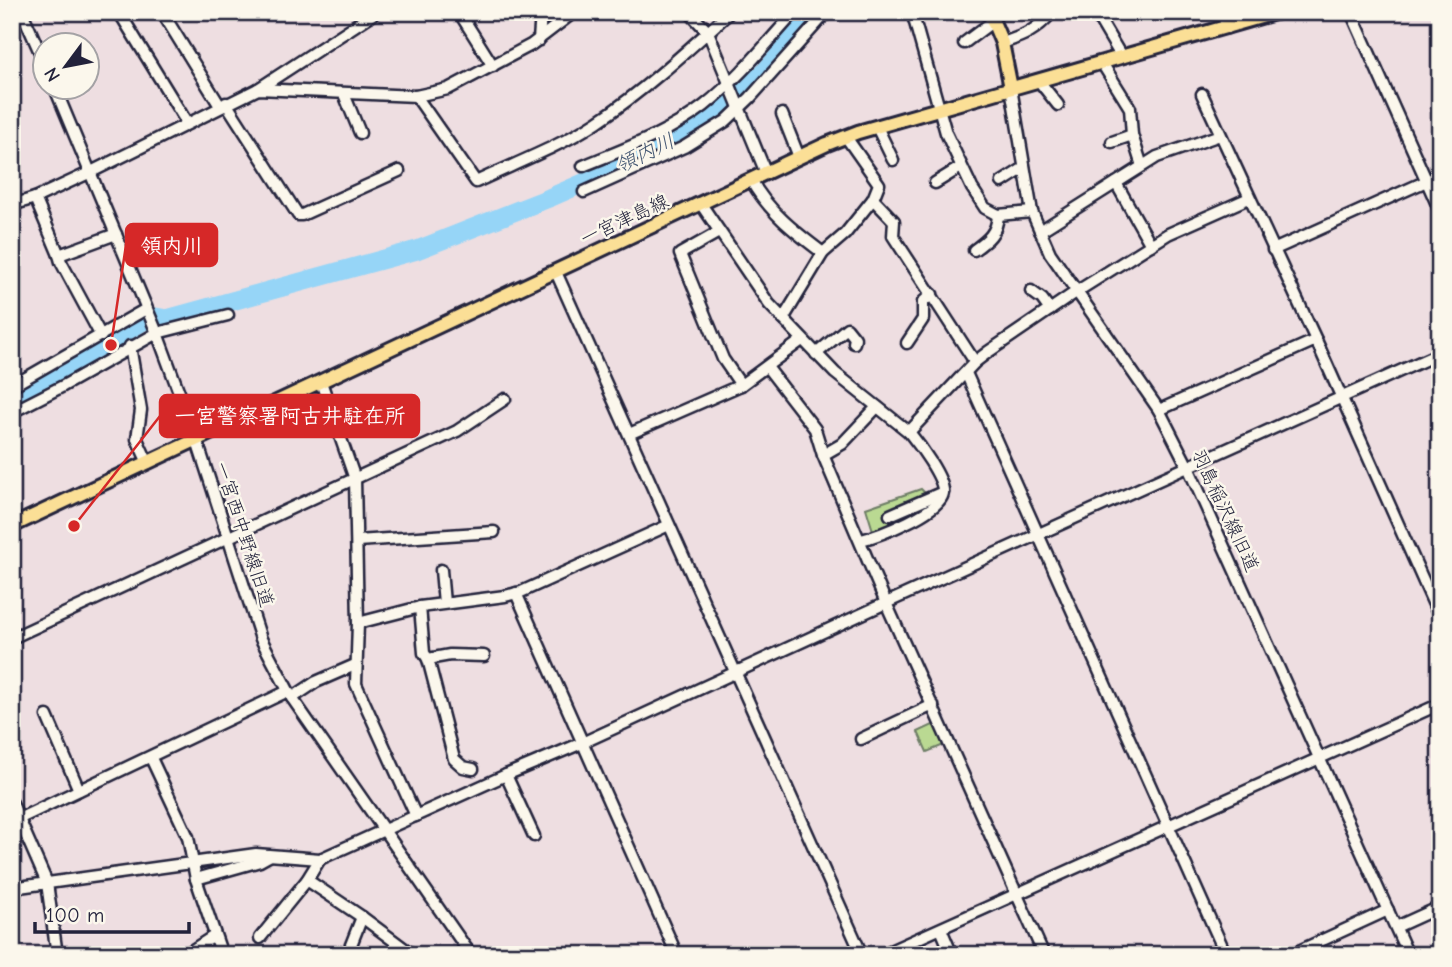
<svg xmlns="http://www.w3.org/2000/svg" width="1452" height="967" viewBox="0 0 1452 967" font-family="'Comic Neue','Klee One',sans-serif">
<rect width="100%" height="100%" fill="#eedee1"/>
<filter id="ink" filterUnits="userSpaceOnUse"><feTurbulence type="fractalNoise" baseFrequency=".0143" numOctaves="2"/><feDisplacementMap in="SourceGraphic" scale="14" xChannelSelector="R" yChannelSelector="G"/><feConvolveMatrix kernelMatrix="1 2 1 2 8 2 1 2 1" color-interpolation-filters="sRGB"/></filter>
<g filter="url(#ink)">
<g fill="#bad992" stroke="#6e7e66" stroke-width="2">
<polygon points="921,489 930,498 924,511 875,537 866,508"/>
<polygon points="935,724 944,745 927,752 918,732"/>
</g>
<g fill="none" stroke-linecap="round" stroke-linejoin="round">
<g stroke="#688dac" stroke-width="3.5">
<polyline points="1336,756 1353,748"/>
<polyline points="1179,827 1312,767"/>
<polyline points="1025,896 1166,833"/>
<polyline points="946,932 1017,900"/>
<polyline points="896,955 941,934"/>
</g>
<g stroke="#96d5f7" stroke-width="19">
<polyline points="156,317 167,319 417,250 549,198 668,146 720,110 763,74 816,12"/>
<polyline points="12,401 111,345 123,333 143,321"/>
</g>
<defs>
<g id="minor">
<polyline points="22,12 46,66"/>
<polyline points="119,12 187,123"/>
<polyline points="162,12 220,106"/>
<polyline points="459,12 493,66"/>
<polyline points="689,12 708,32 766,173"/>
<polyline points="912,12 946,133 972,188 985,208 998,215 1032,212"/>
<polyline points="1095,12 1121,56"/>
<polyline points="1222,12 1227,28"/>
<polyline points="1351,12 1440,211"/>
<polyline points="539,40 541,12"/>
<polyline points="964,43 992,22"/>
<path d="M1002 43C1024 36 1037 30 1052 12"/>
<polyline points="1102,63 1130,108 1132,135 1142,166"/>
<polyline points="1039,81 1058,105"/>
<polyline points="55,88 157,333 196,438 261,639 292,698 471,955"/>
<polyline points="1011,88 1032,212 1050,253 1159,410 1188,467 1408,955"/>
<polyline points="258,89 376,12"/>
<polyline points="344,94 360,133"/>
<polyline points="1202,94 1316,340 1440,618"/>
<path d="M416 96 476 182C516 163 559 147 597 122 645 90 688 50 730 12"/>
<polyline points="226,103 298,215 302,215 399,171"/>
<polyline points="782,114 799,157"/>
<polyline points="877,127 893,160"/>
<polyline points="1112,142 1132,135"/>
<path d="M583 166C624 149 669 133 704 106 738 79 766 44 795 12"/>
<path d="M751 180C768 211 795 232 823 253"/>
<polyline points="1002,182 1024,168"/>
<polyline points="935,183 961,167"/>
<polyline points="1116,183 1151,245"/>
<polyline points="584,192 684,147 726,121 750,98 827,12"/>
<polyline points="35,198 59,255 116,234"/>
<polyline points="873,199 894,221 893,236 975,362"/>
<path d="M701 204 769 304 835 373 909 432C918 443 945 479 943 493 941 512 878 536 861 540"/>
<polyline points="12,205 35,198 91,172 258,89 416,96 448,89 531,45 574,12"/>
<polyline points="1040,231 1157,157 1220,135"/>
<polyline points="719,232 680,254 723,359 741,385"/>
<path d="M974 250C988 240 997 233 998 215"/>
<polyline points="1273,250 1440,175"/>
<polyline points="59,255 61,262 101,336"/>
<polyline points="556,272 862,955"/>
<polyline points="1031,291 1042,299 1050,310"/>
<polyline points="783,319 823,253 845,234 873,199 879,184 846,137"/>
<polyline points="907,343 923,319 923,302 932,294"/>
<polyline points="130,346 141,410 137,439 148,463"/>
<polyline points="816,354 847,328 855,338 854,343"/>
<polyline points="767,367 815,429 823,455 886,603 1044,955"/>
<polyline points="966,373 1226,955"/>
<polyline points="321,382 355,479 358,623 356,684 416,816"/>
<polyline points="12,386 146,309"/>
<polyline points="1159,410 1316,340"/>
<polyline points="12,412 63,386 157,333 228,315"/>
<polyline points="909,432 975,362 988,352 1076,292 1168,234 1249,198"/>
<polyline points="629,434 741,385 802,340"/>
<polyline points="823,455 842,444 877,407"/>
<polyline points="890,515 943,492"/>
<polyline points="357,541 494,532"/>
<polyline points="441,570 444,603"/>
<polyline points="516,593 677,955"/>
<polyline points="420,607 424,653 428,659 450,655 484,656"/>
<polyline points="358,623 420,607 505,596 521,592 669,525"/>
<polyline points="12,638 457,431 505,399"/>
<polyline points="428,659 454,759 463,767 473,769"/>
<polyline points="292,698 316,682 355,665"/>
<polyline points="47,716 79,790"/>
<polyline points="861,739 933,705"/>
<polyline points="151,758 188,837 196,879 222,955"/>
<polyline points="506,775 534,836"/>
<polyline points="12,803 47,883 57,955"/>
<polyline points="12,822 288,691"/>
<polyline points="196,879 260,861 269,856"/>
<polyline points="307,880 362,917 413,955"/>
<polyline points="12,888 256,854 320,859 506,775 582,743 886,603 1440,353"/>
<polyline points="1396,927 1440,907"/>
<polyline points="941,929 952,955"/>
<polyline points="260,938 307,880 320,859"/>
<polyline points="185,955 214,936"/>
<polyline points="347,955 362,917"/>
<polyline points="881,955 1440,704"/>
<polyline points="1290,955 1388,910"/>
</g>
<g id="major">
<polyline points="989,12 1002,43 1011,88"/>
<polyline points="12,526 827,144 858,132 1278,12"/>
</g>
</defs>
<use href="#minor" stroke="#22223b" stroke-width="15"/>
<use href="#major" stroke="#22223b" stroke-width="18"/>
<use href="#minor" stroke="#fbf7ec" stroke-width="10"/>
<use href="#major" stroke="#fbdf96" stroke-width="12"/>
</g>
</g>
<g text-anchor="middle" stroke-width="5" stroke-linejoin="round" paint-order="stroke">
<g font-size="19" fill="#22223b" stroke="#fbf7ec">
<text transform="translate(624 219) rotate(-25)" y="7">一宮津島線</text>
<text transform="translate(1226 510) rotate(65)" y="7">羽島稲沢線旧道</text>
<text transform="translate(245 534) rotate(72)" y="7">一宮西中野線旧道</text>
</g>
<g font-size="21" font-style="italic" fill="#455873" stroke="#fbf7ec">
<text transform="translate(645 153) rotate(-26)" y="7">領内川</text>
</g>
</g>
<path fill="none" stroke="#d62828" stroke-width="2.5" d="M111 345L126 245M74 526L160 416"/>
<g fill="#d62828" stroke="#fbf7ec" stroke-width="2.5">
<circle cx="111" cy="345" r="7"/>
<circle cx="74" cy="526" r="7"/>
</g>
<g fill="#d62828" stroke="#d62828" stroke-width="2.5">
<rect x="126" y="224" width="91" height="42" rx="7"/>
<rect x="160" y="395" width="259" height="42" rx="7"/>
</g>
<g font-size="21" text-anchor="middle" font-weight="bold" fill="#fff">
<text x="172" y="253">領内川</text>
<text x="290" y="423">一宮警察署阿古井駐在所</text>
</g>
<rect width="1452" height="967" fill="none" stroke="#fbf7ec" stroke-width="42"/>
<rect x="21" y="21" width="1410" height="925" fill="none" stroke="#22223b" stroke-width="2.5" filter="url(#ink)"/>
<g transform="translate(66 66) rotate(238)"><circle r="33" fill="#fbf7ec" stroke="#a4a2a5" stroke-width="2"/>
<path d="M0-5L12 26L0 18L-12 26Z" fill="#22223b"/>
<text y="-10" font-size="19" font-weight="bold" text-anchor="middle" fill="#22223b">N</text>
</g>
<path d="M35 922v10h154v-10" fill="none" stroke="#22223b" stroke-width="3.5"/>
<text x="46" y="922" font-size="21" fill="#22223b" stroke="#fbf7ec" stroke-width="5" paint-order="stroke">100 m</text>
</svg>
